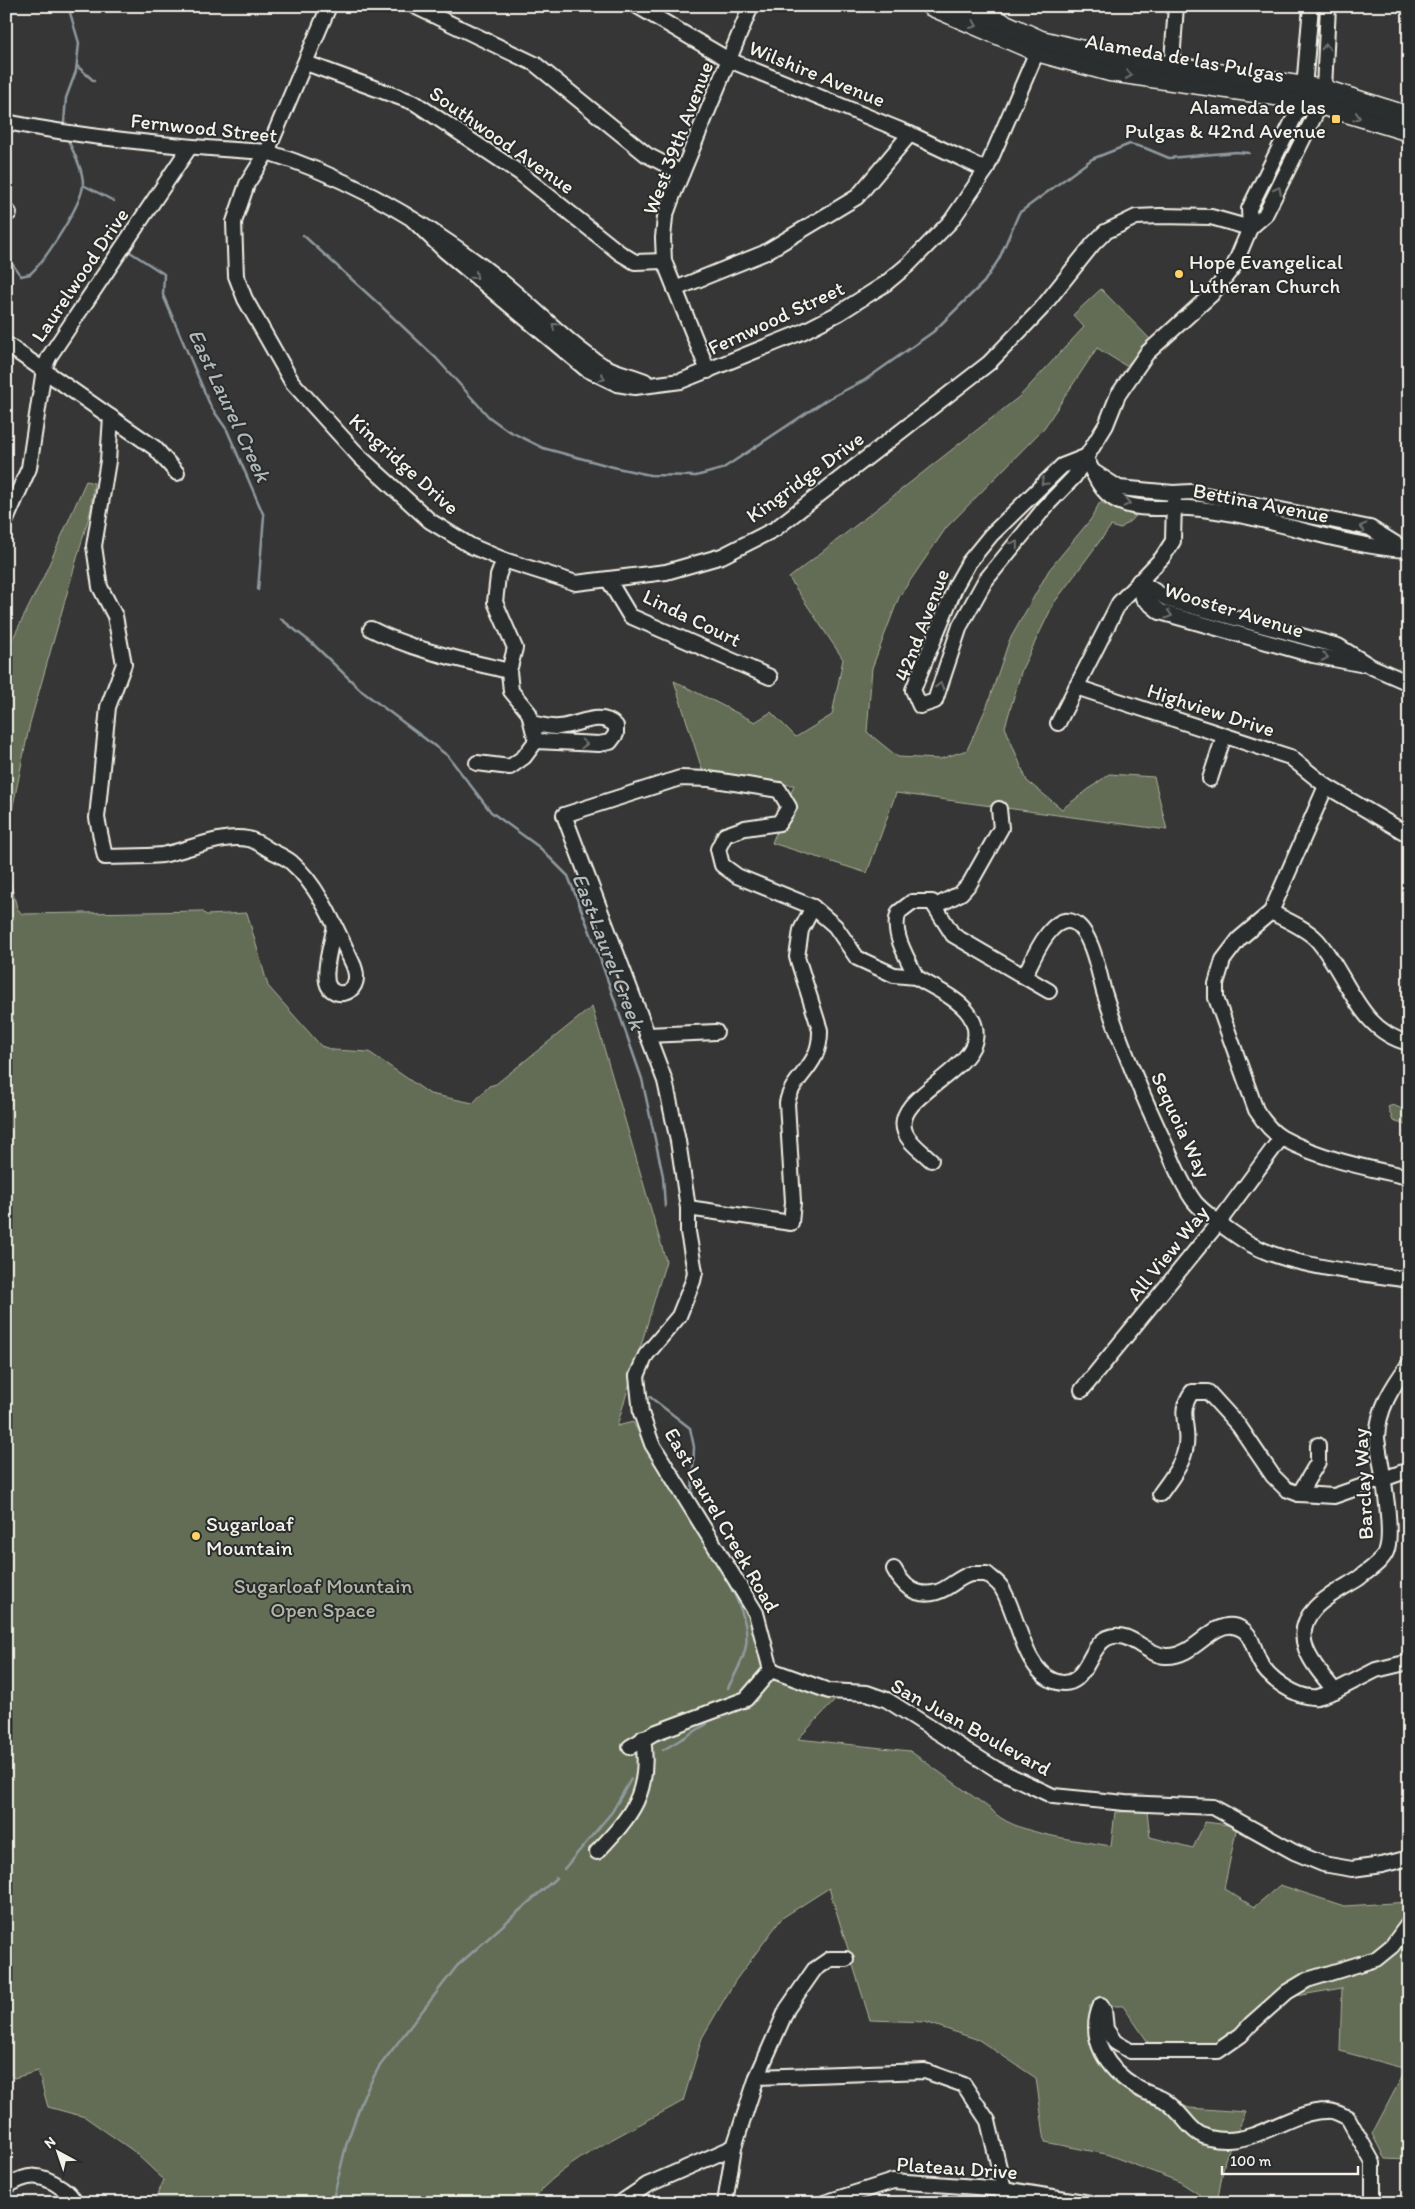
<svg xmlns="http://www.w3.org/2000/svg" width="1415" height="2209" viewBox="0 0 1415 2209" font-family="Itim,sans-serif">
<rect width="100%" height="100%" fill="#373636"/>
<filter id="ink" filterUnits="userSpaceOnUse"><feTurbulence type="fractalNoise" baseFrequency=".02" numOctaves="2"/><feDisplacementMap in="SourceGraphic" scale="10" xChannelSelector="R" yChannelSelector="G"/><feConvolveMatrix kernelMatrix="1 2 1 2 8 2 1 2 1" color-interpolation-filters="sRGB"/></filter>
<g filter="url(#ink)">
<g fill="#636d54" stroke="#acaf9e">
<polygon points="1101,289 1151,340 1126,366 1097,348 1044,428 946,528 899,597 872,668 867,732 898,757 940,759 967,750 987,706 1009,641 1049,570 1091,519 1100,502 1136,516 1120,529 1111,526 1054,603 1022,669 1005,727 1027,781 1062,809 1109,774 1154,777 1167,830 896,793 867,873 772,843 794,785 706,782 674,681 755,722 771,712 796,737 832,715 843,659 789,578 1020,396 1084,327 1073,315"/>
<polygon points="86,481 94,483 91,509 30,723 6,840 6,652 43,578"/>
<path d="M6 865 17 908 22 914 202 911 206 915 247 913 268 986 321 1046 333 1050 369 1052 430 1094 473 1103 489 1086 496 1084 592 1007 666 1261 617 1426 633 1422 662 1475 759 1612 774 1667 845 1690 798 1739 910 1751 992 1810C1009 1833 1082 1841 1111 1846L1115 1812 1147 1811 1150 1837 1193 1848 1205 1822 1237 1826 1224 1889 1254 1907 1280 1885 1344 1906 1409 1902V2160L1385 2159 1372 2134 1406 2069 1340 2051 1342 1988 1284 1998 1227 2043 1152 2048 1123 2006H1089L1109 2056 1142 2087 1189 2108 1246 2112 1225 2159 1217 2203H1212L1180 2182 1106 2154 1045 2142 1036 2078 979 2040 925 2022 870 2020 829 1888 782 1918 735 1981 702 2038 683 2101C636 2128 561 2160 530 2203H153L164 2180 132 2150 85 2117 48 2107 38 2071 14 2078 6 2070Z"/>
<polygon points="1393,1105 1409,1112 1409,1126 1393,1121 1388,1107"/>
</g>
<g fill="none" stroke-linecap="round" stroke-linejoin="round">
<g stroke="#8f9a9f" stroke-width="2.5">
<polyline points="77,66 94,81"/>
<polyline points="64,123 66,98 76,71 79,43 68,6"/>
<polyline points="83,185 114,201"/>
<polyline points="303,235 381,306 436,358 489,417 507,430 543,448 617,468 650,475 696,476 722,469 826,400 865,380 933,332 984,282 999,259 1019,213 1092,159 1130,144 1145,148 1169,158 1236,152 1249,153"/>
<polyline points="130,252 164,274 163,295 211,407 227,430 264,516 258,590"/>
<path d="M6 266 13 265 21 276 30 274C44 262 83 203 83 184 83 170 74 153 68 140"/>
<polyline points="281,619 313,644 363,692 448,756 491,812 539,847 568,876 596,947 642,1079 663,1176 665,1207"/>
<polyline points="650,1397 690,1428 694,1447 692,1496"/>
<path d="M689 1519C708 1551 752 1607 746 1645 744 1660 735 1674 728 1688"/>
<polyline points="663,1750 707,1724"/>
<polyline points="564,1869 612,1812 631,1779"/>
<polyline points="332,2203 347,2142 364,2095 379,2067 457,1966 556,1878"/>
</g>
<defs>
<g id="minor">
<polyline points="329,6 267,152 247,184 234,222 236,276 245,299 292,382 360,457 430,521 471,546 504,560 576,583 666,572 722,556 775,529 989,363 1041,309 1093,244 1105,232 1136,217 1160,216 1211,217 1250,228"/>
<polyline points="414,6 535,64 647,155 682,173"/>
<polyline points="637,6 729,60 910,134 986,170"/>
<polyline points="306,63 415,103 520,173 620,253 635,262 664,261"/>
<polyline points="1171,75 1176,6"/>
<path d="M6 122C92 139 180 147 267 152 352 178 430 225 500 280 533 306 567 343 602 365 616 373 631 375 645 381"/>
<polyline points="6,212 9,213"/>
<polyline points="413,220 445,251 586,369 617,384 635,387 681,381 802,332 839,313 885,284 909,264 951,221 986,170 1041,42"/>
<polyline points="1250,228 1265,215 1320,105 1324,89 1328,6"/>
<polyline points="675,289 764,253 857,197 910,134"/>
<polyline points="6,344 155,448 177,473"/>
<polyline points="708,371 664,261 663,238 665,217 673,195 751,6"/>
<path d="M111 417 108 461 94 546 100 587 115 616 124 664 108 707 97 818 105 857C123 856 143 857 162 855 189 850 220 834 248 839 254 840 262 845 268 849 275 853 285 857 291 862 320 887 336 929 352 962 368 995 331 1002 327 982 324 965 332 942 335 925"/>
<polyline points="1085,457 1062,466 991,535 969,562 956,585 913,690 920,706 935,701 960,626 985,581 1047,505 1074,477 1106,425 1118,395 1147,353 1212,294 1234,266 1250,228 1249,209 1303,100 1311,6"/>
<path d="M1085 457C1094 472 1098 489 1114 499 1135 512 1166 507 1189 508 1263 513 1332 545 1406 550"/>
<polyline points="1094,472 1119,488 1173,493 1191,492 1370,528 1404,549"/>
<polyline points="6,520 29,468 44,369 49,357 189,148"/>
<polyline points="609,581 630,616 770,677"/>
<polyline points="1139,581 1169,600 1338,646 1370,666 1409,683"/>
<polyline points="1139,581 1143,598 1160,612 1313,655 1360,664"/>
<path d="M371 629C414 651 463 660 509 671"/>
<polyline points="1076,687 1290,757 1326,786 1409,835"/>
<path d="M532 723C541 725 550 728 559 727 579 725 600 710 616 726V734L610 742 599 744 536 741"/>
<polyline points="1058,723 1119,603 1162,558 1173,541 1174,501"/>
<polyline points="477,763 510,767 524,757 536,741 529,713 511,691 509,671 515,648 495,602 498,576 504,560"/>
<polyline points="1210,779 1224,736"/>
<path d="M1326 786 1271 912 1239 939 1223 960 1216 984V998L1256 1110C1263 1121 1271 1132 1282 1138 1320 1159 1367 1168 1409 1177"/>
<polyline points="936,906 961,893 970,883 1001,828 999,809"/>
<path d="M1271 912C1286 920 1306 928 1317 940 1348 975 1358 1031 1409 1043"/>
<path d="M1025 975C1032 961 1052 910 1075 923 1092 933 1099 974 1104 992 1120 1044 1143 1097 1166 1146 1174 1164 1182 1185 1194 1201 1201 1211 1241 1240 1254 1246 1293 1267 1364 1273 1409 1280"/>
<path d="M916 977C932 987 958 998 969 1014 1004 1066 889 1091 905 1132 909 1143 923 1152 931 1160"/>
<polyline points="647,1035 716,1032"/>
<path d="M688 1208 791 1223 793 1202 787 1103C792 1075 821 1068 820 1030L797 957 801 930 813 907"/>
<path d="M1409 1364C1392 1387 1378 1409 1377 1438 1380 1462 1395 1532 1386 1552 1382 1562 1367 1571 1359 1578 1345 1587 1326 1596 1315 1608 1287 1638 1316 1668 1335 1691L1376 1670 1409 1662"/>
<polyline points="1082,1390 1219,1222 1281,1138"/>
<path d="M1160 1494C1170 1480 1184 1463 1186 1445 1189 1423 1177 1413 1192 1392H1208L1239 1426 1273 1476 1286 1489 1299 1494 1334 1496 1409 1470"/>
<polyline points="1299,1494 1318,1462 1318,1445"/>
<path d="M894 1569C903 1586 916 1598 937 1592 949 1589 958 1577 971 1574 976 1574 982 1574 987 1574 991 1578 998 1582 1001 1587 1018 1612 1022 1669 1054 1681 1087 1693 1087 1647 1107 1638 1129 1628 1145 1655 1166 1656 1195 1657 1210 1623 1233 1626 1252 1629 1252 1646 1259 1660 1267 1678 1297 1699 1317 1697 1323 1696 1329 1693 1335 1691"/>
<path d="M771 1670 756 1613 652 1444 641 1413 637 1376 646 1355 679 1316 693 1281 695 1272 688 1232V1208L678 1141 665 1081 564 815 680 778 709 779 779 790 789 807 779 823 745 828 725 835 718 849 722 865 737 876 813 907 835 926 857 958 894 975 916 977C908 958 890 933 899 912L912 902H932L953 935 1049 991"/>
<polyline points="771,1670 829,1691 867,1693 887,1700 996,1769 1053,1796 1125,1803 1213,1807 1294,1852 1323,1864 1352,1869 1382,1865 1409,1858"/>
<polyline points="630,1747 654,1733 746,1699 771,1670"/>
<path d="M597 1852C632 1815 651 1793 643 1738"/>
<path d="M1101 2005C1086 2039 1108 2070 1136 2087 1145 2093 1155 2095 1164 2100 1190 2117 1187 2139 1225 2140 1261 2141 1291 2111 1327 2111 1333 2110 1342 2115 1348 2118L1373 2163V2203"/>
<polyline points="1101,2006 1104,2010 1106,2029 1115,2042 1130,2051 1218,2051 1241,2035 1251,2024 1287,1992 1307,1980 1376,1959 1392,1946 1409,1923"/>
<polyline points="757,2077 925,2071 964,2085 988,2121 1004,2189 1002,2203"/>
<path d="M6 2187C28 2173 41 2173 62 2188 68 2192 72 2196 75 2203"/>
<polyline points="620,2203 647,2185 734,2147"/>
<polyline points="725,2203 734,2147 757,2077 787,2009 814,1970 830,1959 846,1959"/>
<polyline points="824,2203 893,2181 1004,2189 1090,2203"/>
</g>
<g id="major">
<polyline points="930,6 1037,52 1110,72 1303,100 1409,132"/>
<polyline points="966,6 1041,40 1113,57 1324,89 1409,116"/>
</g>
</defs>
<use href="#minor" stroke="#f4f1e8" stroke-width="18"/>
<use href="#major" stroke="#f4f1e8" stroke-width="21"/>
<use href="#minor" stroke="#2a2d2e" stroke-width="14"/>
<use href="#major" stroke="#2a2d2e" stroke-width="18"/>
</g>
<defs><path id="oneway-chevron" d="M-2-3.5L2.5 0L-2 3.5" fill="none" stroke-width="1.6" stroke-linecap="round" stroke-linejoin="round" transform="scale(1.25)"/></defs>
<g stroke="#71726f">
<use href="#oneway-chevron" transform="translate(974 25) rotate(23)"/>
<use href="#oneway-chevron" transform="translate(1326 47) rotate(-87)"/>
<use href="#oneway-chevron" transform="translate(1129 75) rotate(9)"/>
<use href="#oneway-chevron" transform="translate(1357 117) rotate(17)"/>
<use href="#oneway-chevron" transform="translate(1278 190) rotate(-63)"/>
<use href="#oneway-chevron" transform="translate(475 276) rotate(40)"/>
<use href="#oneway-chevron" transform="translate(555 326) rotate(-140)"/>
<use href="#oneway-chevron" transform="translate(602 378) rotate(26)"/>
<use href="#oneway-chevron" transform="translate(1044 482) rotate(137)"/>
<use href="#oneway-chevron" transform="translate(1127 503) rotate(13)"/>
<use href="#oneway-chevron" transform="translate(1363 527) rotate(-166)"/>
<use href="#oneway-chevron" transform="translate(1015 544) rotate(-51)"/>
<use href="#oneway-chevron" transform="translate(1169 615) rotate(16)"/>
<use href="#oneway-chevron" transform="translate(1325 657) rotate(9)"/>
<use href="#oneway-chevron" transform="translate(940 686) rotate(-76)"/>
<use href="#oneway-chevron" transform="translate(584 744) rotate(3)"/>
</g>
</g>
<g fill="#ffd166" stroke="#2a2d2e" stroke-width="2">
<rect x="1331" y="114" width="10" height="10" rx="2.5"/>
<circle cx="1179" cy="274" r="5"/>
<circle cx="196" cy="1536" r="5"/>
</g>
<g text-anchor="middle" stroke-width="4" stroke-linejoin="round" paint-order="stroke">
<g font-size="21" fill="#f4f1e8" stroke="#2a2d2e">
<text transform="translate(1185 58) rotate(10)" y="7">Alameda de las Pulgas</text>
<text transform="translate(817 74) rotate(22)" y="7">Wilshire Avenue</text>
<text transform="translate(204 128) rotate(6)" y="7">Fernwood Street</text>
<text transform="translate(678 138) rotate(-69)" y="7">West 39th Avenue</text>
<text transform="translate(502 140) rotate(35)" y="7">Southwood Avenue</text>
<text transform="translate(80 275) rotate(-56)" y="7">Laurelwood Drive</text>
<text transform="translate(776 318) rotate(-25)" y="7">Fernwood Street</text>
<text transform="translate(404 464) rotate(42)" y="7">Kingridge Drive</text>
<text transform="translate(805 477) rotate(-36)" y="7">Kingridge Drive</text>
<text transform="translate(1261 503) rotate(11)" y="7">Bettina Avenue</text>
<text transform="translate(1234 610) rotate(17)" y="7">Wooster Avenue</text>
<text transform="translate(692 618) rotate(26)" y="7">Linda Court</text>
<text transform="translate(922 625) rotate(-69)" y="7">42nd Avenue</text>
<text transform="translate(1211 710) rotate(18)" y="7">Highview Drive</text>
<text transform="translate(1181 1125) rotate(65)" y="7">Sequoia Way</text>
<text transform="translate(1168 1253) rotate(-51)" y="7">All View Way</text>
<text transform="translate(1363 1484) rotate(-93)" y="7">Barclay Way</text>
<text transform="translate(722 1520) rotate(60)" y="7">East Laurel Creek Road</text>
<text transform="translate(971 1727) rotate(29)" y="7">San Juan Boulevard</text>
<text transform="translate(957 2168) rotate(4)" y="7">Plateau Drive</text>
</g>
<g font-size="21" fill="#f4f1e8" stroke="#2a2d2e" text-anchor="start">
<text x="1326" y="114" text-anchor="end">Alameda de las<tspan x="1326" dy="24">Pulgas &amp; 42nd Avenue</tspan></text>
<text x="1189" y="269">Hope Evangelical<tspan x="1189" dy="24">Lutheran Church</tspan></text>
<text x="206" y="1531">Sugarloaf<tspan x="206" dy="24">Mountain</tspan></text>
</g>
<g font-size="21" fill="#b3b6a5" stroke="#2a2d2e">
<text x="323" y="1593">Sugarloaf Mountain<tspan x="323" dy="24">Open Space</tspan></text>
</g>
<g font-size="22" font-style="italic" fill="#b1b7b8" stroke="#2a2d2e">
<text transform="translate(230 405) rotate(65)" y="8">East Laurel Creek</text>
<text transform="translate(609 951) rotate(69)" y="8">East Laurel Creek</text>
</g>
</g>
<rect width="1415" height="2209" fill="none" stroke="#2a2d2e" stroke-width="25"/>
<rect x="12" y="12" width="1390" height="2184" fill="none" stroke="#f4f1e8" stroke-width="2" filter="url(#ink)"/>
<g transform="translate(58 2152) rotate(320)" stroke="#2a2d2e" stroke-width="4" paint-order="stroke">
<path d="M0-4L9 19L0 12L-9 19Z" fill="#f4f1e8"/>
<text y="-8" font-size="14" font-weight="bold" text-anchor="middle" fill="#f4f1e8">N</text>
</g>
<path d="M1222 2166v8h136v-8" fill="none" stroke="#f4f1e8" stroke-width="2.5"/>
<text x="1230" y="2166" font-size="15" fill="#f4f1e8" stroke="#2a2d2e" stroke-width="4" paint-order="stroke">100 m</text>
</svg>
